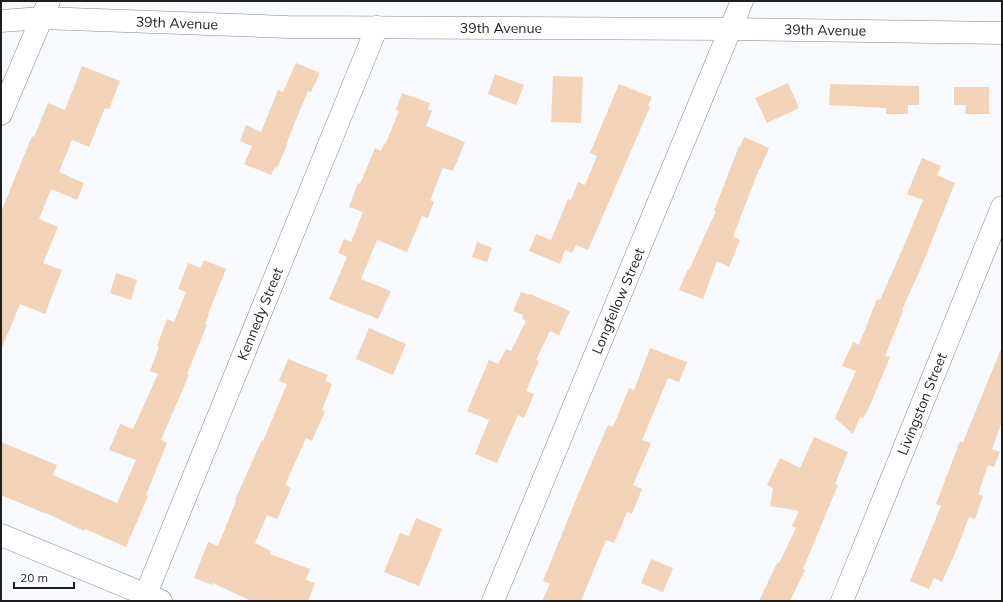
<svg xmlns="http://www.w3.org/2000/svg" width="1003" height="602" viewBox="0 0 1003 602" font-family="Mulish,sans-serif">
<rect width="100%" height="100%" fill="#f8f9fd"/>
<g fill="#f3d3b8">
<polygon points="296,63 320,73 311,92 308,91 286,144 287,145 277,168 275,167 271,175 244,164 252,146 240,141 246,125 261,132 278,90 283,92"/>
<polygon points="82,66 120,81 109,109 105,108 89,147 72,140 59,172 84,183 77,200 51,189 39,219 58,227 43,263 62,270 45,314 20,304 1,350 1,212 32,136 34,137 48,103 65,110"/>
<polygon points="495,74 524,85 516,105 488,94"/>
<polygon points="553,76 583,77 581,123 551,122"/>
<polygon points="788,83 799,108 767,123 755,98"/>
<polygon points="619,84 652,97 648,106 650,107 588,250 576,245 572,253 565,250 560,264 529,251 536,234 551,240 568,199 571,200 578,182 585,185 597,156 590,153"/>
<polygon points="830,84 919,86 919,105 908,105 908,114 886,114 886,108 829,105"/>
<polygon points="954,87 989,87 989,114 965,114 966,105 954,105"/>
<polygon points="402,93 430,103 428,109 432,111 426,126 465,142 453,171 443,168 430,200 434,202 428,218 422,216 407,252 377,240 361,279 391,291 378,319 329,299 347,257 338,253 344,239 351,242 363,212 349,207 358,183 360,184 375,148 381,151 384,144 385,145 399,111 396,110"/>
<polygon points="744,137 769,148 760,169 759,169 733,237 740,240 729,267 717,261 703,299 679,290 688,269 689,270 716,211 714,211 739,146 740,147"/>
<polygon points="922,158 941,166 937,175 955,183 920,270 902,310 903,311 885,356 890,357 868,410 863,418 860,417 853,434 835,418 856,371 842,366 853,342 859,345 877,299 880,300 906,241 923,200 907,194"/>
<polygon points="477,242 492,248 487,262 472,257"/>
<polygon points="204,260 226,269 208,314 209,314 205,324 207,325 187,374 189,375 161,440 167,443 146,495 148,496 126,547 85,529 84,531 44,512 44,513 1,495 1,442 57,465 53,475 117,503 136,460 109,450 120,424 133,429 158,374 150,371 159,347 157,346 167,319 174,322 186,292 178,289 188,263 201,268"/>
<polygon points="116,273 137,280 131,300 110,293"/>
<polygon points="521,292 530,295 530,294 570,311 559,335 550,331 536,360 539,361 526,391 534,394 524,418 518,415 497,463 475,454 489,420 467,411 489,360 498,364 506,349 511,351 526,321 522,319 523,315 513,311"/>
<polygon points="369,328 406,344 393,375 356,359"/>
<polygon points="650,348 687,362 679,382 668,378 642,440 651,443 633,485 642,489 632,514 627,512 614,543 606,540 581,601 542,601 550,584 543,581 579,492 608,425 613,427 629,388 634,390"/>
<polygon points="1001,349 1002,422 992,449 1000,452 994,467 988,465 978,494 983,496 975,519 969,517 956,551 942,582 934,578 929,589 910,581 941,506 936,504 960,441 963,442"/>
<polygon points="288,359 328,375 325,381 332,384 322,410 325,411 312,441 306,438 285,485 291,488 277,519 267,515 255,543 271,551 270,554 310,569 306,580 315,583 308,601 251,601 213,583 212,585 194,578 208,542 218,546 236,501 235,500 262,440 263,441 287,384 279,381"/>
<polygon points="814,437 848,452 835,484 838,485 803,569 805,570 790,601 759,601 777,563 779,563 796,528 792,526 799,511 770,506 773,488 767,485 780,458 800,468"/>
<polygon points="416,518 442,529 419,586 384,572 400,533 409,536"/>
<polygon points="651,559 673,568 663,592 641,583"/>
</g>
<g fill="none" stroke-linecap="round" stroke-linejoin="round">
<defs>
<g id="minor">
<polyline points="1,21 42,18 288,27 731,29 1002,33"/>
<polyline points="1,535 161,601"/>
<polyline points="143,601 377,27"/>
<polyline points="493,601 742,1"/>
<polyline points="842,601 1002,207"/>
</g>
<polyline id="tertiary" points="1,114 49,1"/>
</defs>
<use href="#minor" stroke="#87878b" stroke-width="23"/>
<use href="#tertiary" stroke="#87878b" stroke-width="23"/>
<use href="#minor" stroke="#fff" stroke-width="22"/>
<use href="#tertiary" stroke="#fff" stroke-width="22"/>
</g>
<g text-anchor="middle" stroke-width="3" stroke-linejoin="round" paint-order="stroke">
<g font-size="14" fill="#1e1e1f" stroke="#fff">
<text transform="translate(177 23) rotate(2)" y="5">39th Avenue</text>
<text x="501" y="33">39th Avenue</text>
<text transform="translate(825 30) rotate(1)" y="5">39th Avenue</text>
<text transform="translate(618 301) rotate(-67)" y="5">Longfellow Street</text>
<text transform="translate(260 314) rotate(-68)" y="5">Kennedy Street</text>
<text transform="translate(922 404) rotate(-68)" y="5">Livingston Street</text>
</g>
</g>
<rect width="1003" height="602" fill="none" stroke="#1e1e1f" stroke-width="4"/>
<path d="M14 582v6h60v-6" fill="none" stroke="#1e1e1f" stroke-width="2"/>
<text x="20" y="582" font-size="12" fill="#1e1e1f" stroke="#ffffff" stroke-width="3" paint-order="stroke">20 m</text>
</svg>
